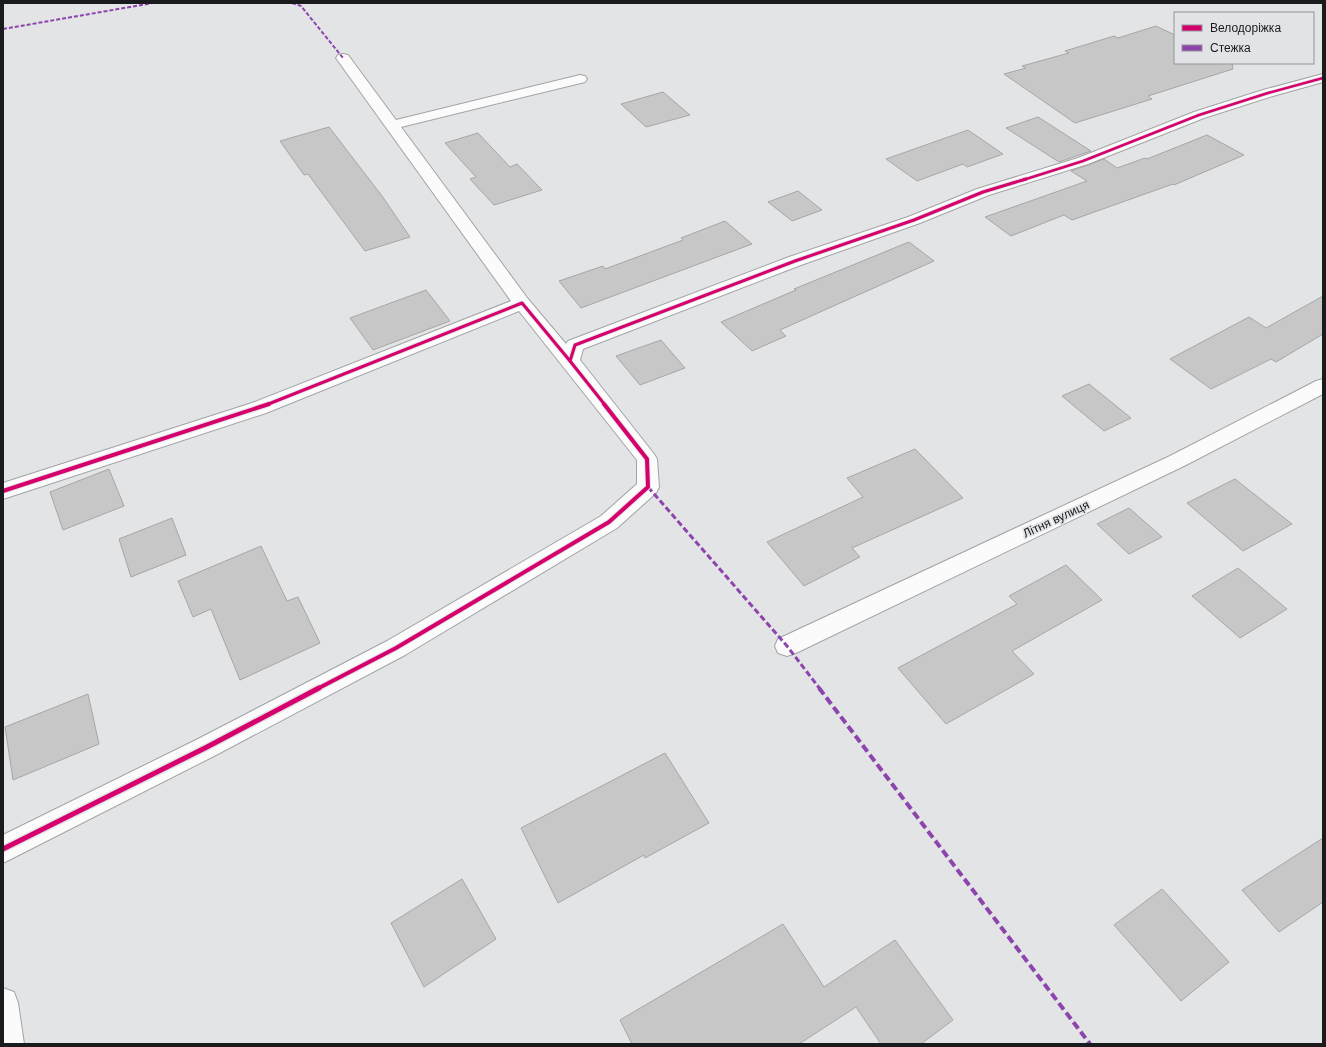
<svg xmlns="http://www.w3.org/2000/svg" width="1326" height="1047" viewBox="0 0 1326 1047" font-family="Helvetica,sans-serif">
<rect width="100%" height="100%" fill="#e3e4e6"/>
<g fill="#c8c7c8" stroke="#a6a6a7">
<polygon points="1156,26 1175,35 1175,63 1232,63 1233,69 1148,96 1152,99 1075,123 1004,74 1026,68 1022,66 1069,53 1065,51 1114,36 1118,38"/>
<polygon points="663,92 690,115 646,127 621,104"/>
<polygon points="1038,117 1091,151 1059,162 1006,128"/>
<polygon points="329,127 382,196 410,237 365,251 308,174 304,175 280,141"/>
<polygon points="968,130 1003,154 967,167 963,164 917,181 886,159"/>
<polygon points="478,133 510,167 517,164 542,190 494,205 470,179 476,177 445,143"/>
<polygon points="1207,135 1244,155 1174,185 1173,184 1072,220 1064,215 1011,236 985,217 1087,181 1071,171 1104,159 1117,168 1145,158 1147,159"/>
<polygon points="798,191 822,210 792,221 768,202"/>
<polygon points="725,221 752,244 581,308 559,281 603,266 605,269 683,240 681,238"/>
<polygon points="909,242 934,261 780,330 786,336 752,351 721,322 796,290 794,289"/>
<polygon points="426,290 450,321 373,350 350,318"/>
<polygon points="1323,296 1323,334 1276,362 1271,359 1211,389 1170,359 1249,317 1266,328"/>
<polygon points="661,340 685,368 640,385 616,356"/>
<polygon points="1089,384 1131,418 1104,431 1062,396"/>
<polygon points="915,449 963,498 852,548 860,557 804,586 767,542 863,497 847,478"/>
<polygon points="109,469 124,506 63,530 50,492"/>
<polygon points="1235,479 1292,524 1243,551 1187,503"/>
<polygon points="1129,508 1162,537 1129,554 1097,524"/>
<polygon points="172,518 186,555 131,577 119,539"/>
<polygon points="261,546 287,601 298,597 320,643 240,680 211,609 193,617 178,581"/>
<polygon points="1066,565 1102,600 1012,651 1034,674 946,724 898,668 1017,604 1009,596"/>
<polygon points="1238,568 1287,609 1240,638 1192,596"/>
<polygon points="88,694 99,744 13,780 5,727"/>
<polygon points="665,753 709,823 645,858 644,855 558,903 521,828"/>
<polygon points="1323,838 1323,902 1279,932 1242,890"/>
<polygon points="462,879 496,939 424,987 391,923"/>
<polygon points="1162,889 1229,962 1181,1001 1114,925"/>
<polygon points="783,924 824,987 895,940 953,1020 921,1044 881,1044 856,1007 799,1044 632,1044 620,1020"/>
</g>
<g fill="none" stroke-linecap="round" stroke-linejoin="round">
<defs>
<g id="street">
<polygon points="343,54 348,55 396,120 580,75 585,76 587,79 585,82 401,127 528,299 566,344 568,341 789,257 908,217 977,189 1078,158 1194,112 1263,90 1323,74 1323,82 1273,96 1204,118 1088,164 989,195 920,223 801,265 583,349 580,360 654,454 657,459 659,487 656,493 617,528 405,655 216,755 3,863 3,835 198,739 387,641 601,516 637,484 637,460 519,311 266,413 3,499 3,483 252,403 511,301 336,58 338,55"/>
<polygon points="1323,379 1323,394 1184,466 796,653 787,656 778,653 775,646 778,639 1170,456 1316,381"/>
<polygon points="3,988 14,992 18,1003 24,1044 3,1044"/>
</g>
</defs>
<use href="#street" stroke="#a2a3a5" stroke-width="2"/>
<use href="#street" fill="#fbfbfb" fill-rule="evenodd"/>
<g stroke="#8e44ad" stroke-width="2" stroke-dasharray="4 2" stroke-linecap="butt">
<polyline points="292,3 301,6 343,58"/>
<polyline points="3,29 153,3"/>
</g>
<polyline stroke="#8e44ad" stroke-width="3" stroke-dasharray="6 3" stroke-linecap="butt" points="648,487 787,646 820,689"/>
<polyline stroke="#8e44ad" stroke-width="4" stroke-dasharray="8 4" stroke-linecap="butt" points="819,688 1090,1044"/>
<defs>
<polyline id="cycleway-far3" points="1023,180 1083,161 1199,115 1268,93 1323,78"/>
<g id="cycleway-far2">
<polyline points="266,405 522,303 570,361"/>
<polyline points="605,405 570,361 575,345 795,261 914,220 983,192 1026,179"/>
</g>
<g id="cycleway-far1">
<polyline points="3,491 269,404"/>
<polyline points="317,689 396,648 609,522 648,487 647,459 604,404"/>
</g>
<polyline id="cycleway" points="3,849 207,747 319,688"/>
</defs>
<use href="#cycleway-far3" stroke="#e2e3e7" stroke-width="4"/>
<use href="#cycleway-far2" stroke="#e2e3e7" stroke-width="5"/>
<use href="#cycleway-far1" stroke="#e2e3e7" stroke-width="6"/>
<use href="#cycleway" stroke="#e2e3e7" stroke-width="8"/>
<use href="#cycleway-far3" stroke="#d6006c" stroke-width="2.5"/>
<use href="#cycleway-far2" stroke="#d6006c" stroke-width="3"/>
<use href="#cycleway-far1" stroke="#d6006c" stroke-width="4"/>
<use href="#cycleway" stroke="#d6006c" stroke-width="5"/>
</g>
<g text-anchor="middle" stroke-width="3.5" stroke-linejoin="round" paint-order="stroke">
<g font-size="12" fill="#1a1b1c" stroke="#e2e3e7">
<text transform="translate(1056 519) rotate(-25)" y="4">Літня вулиця</text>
</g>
</g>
<rect width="1326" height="1047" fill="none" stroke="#1a1b1c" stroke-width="8"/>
<rect x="1174" y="12" width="140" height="52" fill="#e2e3e7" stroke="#929396"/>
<rect x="1182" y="25" width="20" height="6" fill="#d6006c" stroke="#929396"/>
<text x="1210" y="32" font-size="12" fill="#1a1b1c">Велодоріжка</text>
<rect x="1182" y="45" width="20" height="6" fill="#8e44ad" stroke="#929396"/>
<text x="1210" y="52" font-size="12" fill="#1a1b1c">Стежка</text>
</svg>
